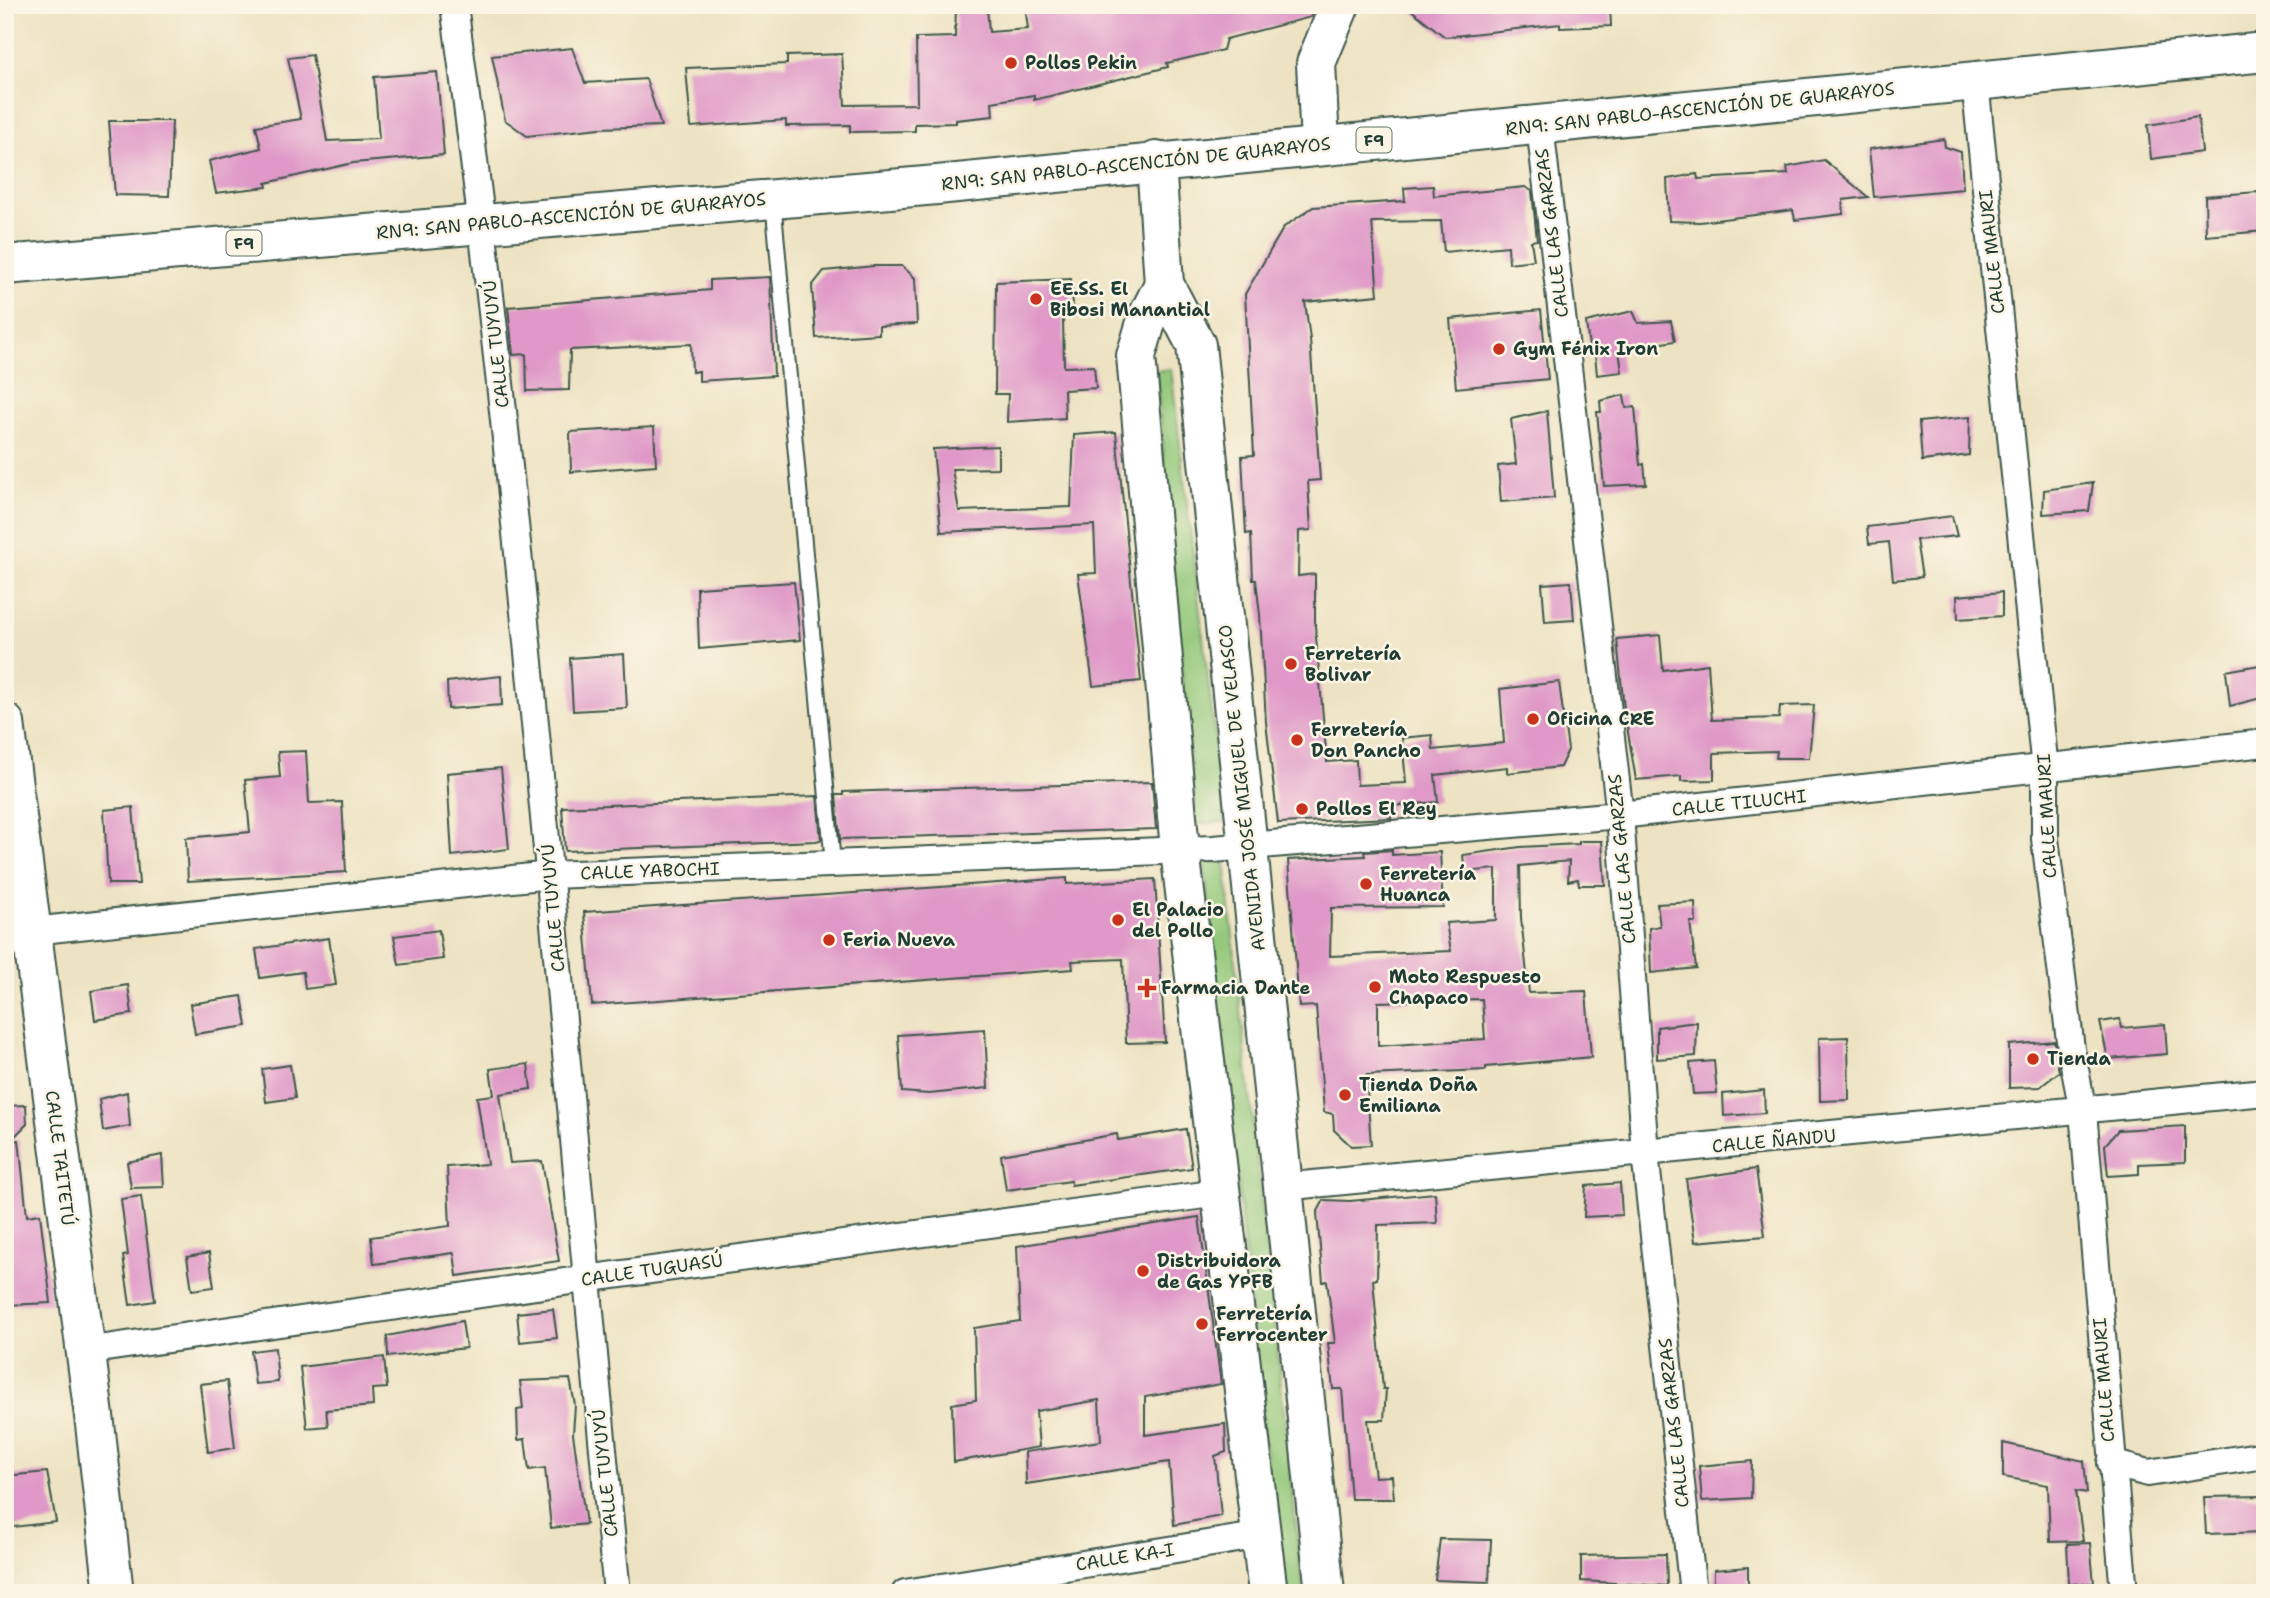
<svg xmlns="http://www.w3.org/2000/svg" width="2270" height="1598" viewBox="0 0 2270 1598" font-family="'Shantell Sans',sans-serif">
<rect width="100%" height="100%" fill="#fcf5e5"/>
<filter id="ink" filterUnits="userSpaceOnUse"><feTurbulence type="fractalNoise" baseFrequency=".0143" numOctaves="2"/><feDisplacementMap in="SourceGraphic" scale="14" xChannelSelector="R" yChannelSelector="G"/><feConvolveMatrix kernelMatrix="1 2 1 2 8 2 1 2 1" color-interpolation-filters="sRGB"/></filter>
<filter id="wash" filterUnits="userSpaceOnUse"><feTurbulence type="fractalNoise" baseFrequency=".00686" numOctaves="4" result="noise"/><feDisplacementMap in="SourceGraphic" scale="28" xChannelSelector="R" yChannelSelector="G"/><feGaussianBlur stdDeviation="1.57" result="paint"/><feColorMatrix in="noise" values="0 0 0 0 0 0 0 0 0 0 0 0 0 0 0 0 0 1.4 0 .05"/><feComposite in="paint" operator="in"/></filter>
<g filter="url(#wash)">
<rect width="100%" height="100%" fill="#ede3c3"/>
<g fill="#94c97b" stroke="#5a8358" stroke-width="2">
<polygon points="1171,369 1225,822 1195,824 1156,371"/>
<polygon points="1204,862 1225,862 1303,1593 1280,1593"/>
</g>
<g id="blocks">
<g fill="#df98c7" fill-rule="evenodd">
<polygon points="1025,5 1094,5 1095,14 1149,5 1316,5 1311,17 1226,39 1223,50 1167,63 1168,67 1034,100 1034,95 992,102 993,116 956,120 956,123 915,124 915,131 850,132 850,125 786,126 786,120 691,127 686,68 787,64 787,56 842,54 845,105 917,104 916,38 955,37 956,8 987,7 989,32 1028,29"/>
<polygon points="1405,5 1610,5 1611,26 1560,28 1560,24 1445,37"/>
<polygon points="572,48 585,83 646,79 661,126 600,128 527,136 505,120 492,56"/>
<polygon points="312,55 327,141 379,139 374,77 437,72 444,155 353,163 266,183 267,187 216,193 209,161 261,148 256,126 301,119 288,58"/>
<polygon points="2198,117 2202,152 2151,159 2148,125"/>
<polygon points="109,121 172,121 169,196 115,195"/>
<polygon points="1944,139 1945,147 1961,152 1963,189 1874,197 1869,149"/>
<polygon points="1824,160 1868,197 1843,200 1843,214 1795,220 1793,210 1700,222 1669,221 1667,179 1697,174 1698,179 1788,174 1787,167"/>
<polygon points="1433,186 1434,196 1525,187 1532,191 1537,240 1531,241 1534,260 1509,263 1508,246 1444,252 1441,221 1372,222 1378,295 1305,302 1310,339 1320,480 1308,481 1311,530 1299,531 1298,576 1315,574 1315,626 1327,762 1356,760 1357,785 1406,783 1402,738 1432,735 1433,750 1504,743 1500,689 1559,682 1568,750 1560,767 1507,773 1507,767 1435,775 1438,802 1391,806 1391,818 1278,823 1266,722 1260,615 1256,580 1253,580 1251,533 1246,534 1242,456 1254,455 1245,294 1284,227 1313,207 1405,201 1404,188"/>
<polygon points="2258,192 2265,231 2206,236 2205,196"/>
<polygon points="874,266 902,266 915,278 917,324 879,326 879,334 816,338 812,286 824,271"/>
<polygon points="770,277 774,376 699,381 699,371 692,372 691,344 570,350 569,390 527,391 526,354 513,355 508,307 710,290 710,280"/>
<polygon points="1071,279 1074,317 1063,317 1064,367 1094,366 1096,388 1064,390 1065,418 1007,422 1008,394 995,394 996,282"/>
<polygon points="1541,310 1548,379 1456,388 1450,319"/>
<polygon points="1633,311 1638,323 1671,321 1675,341 1619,350 1622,372 1597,375 1595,354 1590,355 1586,322"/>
<polygon points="1624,395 1626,408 1635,407 1640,465 1644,464 1646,484 1604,486 1597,412 1601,412 1600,401"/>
<polygon points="1547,411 1554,498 1501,502 1498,466 1516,464 1511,419"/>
<polygon points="1970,417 1969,455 1922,461 1919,422"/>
<polygon points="654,427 656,465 571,472 570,432"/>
<polygon points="1116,432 1141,681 1093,686 1078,574 1096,573 1094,525 941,532 933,449 998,446 998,468 952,469 959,511 1071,507 1074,435"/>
<polygon points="2093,483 2089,511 2043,514 2044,490"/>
<polygon points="1952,516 1957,536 1916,540 1922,577 1893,580 1889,542 1869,544 1867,527"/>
<polygon points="794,582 800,640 699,649 697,588"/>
<polygon points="1571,582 1574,620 1545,622 1542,584"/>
<polygon points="2002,592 2002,616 1958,619 1957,596"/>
<polygon points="1660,635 1663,670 1708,664 1712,720 1779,718 1780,706 1814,705 1809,758 1776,758 1777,751 1714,753 1714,780 1681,781 1681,776 1636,780 1624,709 1617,639"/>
<polygon points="624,654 627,708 573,711 570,658"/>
<polygon points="2265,664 2265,697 2230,706 2226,671"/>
<polygon points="501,676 502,705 448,709 447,682"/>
<polygon points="306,751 309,803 342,802 346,872 188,881 186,838 250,832 245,780 280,777 278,752"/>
<polygon points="501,768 509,849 452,856 447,773"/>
<polygon points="1152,782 1156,829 840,839 836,795 843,795 843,792"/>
<polygon points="817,796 821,840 816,841 565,851 562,807"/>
<polygon points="133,807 139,884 108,884 104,810"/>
<path d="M1579 841H1602L1605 885H1579L1578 879 1568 881 1569 861 1520 866 1521 918 1529 993 1586 991 1591 1057 1486 1067V1070L1366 1075 1371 1145 1351 1146 1334 1130 1333 1114 1324 1112 1316 1006 1299 1007 1288 860 1365 856 1364 852 1392 850V855L1440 852 1443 907 1331 908 1330 956 1451 951 1446 923 1496 920V869L1465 872 1463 855 1520 847 1579 844ZM1482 999 1485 1039 1378 1046V1002Z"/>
<polygon points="1067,878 1067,884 1155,879 1165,1042 1126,1043 1123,959 1072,961 1073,969 592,1005 584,912"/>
<polygon points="1695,902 1696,922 1690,922 1696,968 1651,973 1649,928 1660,926 1657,904"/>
<polygon points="439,930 443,959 399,965 394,936"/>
<polygon points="329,938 336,985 305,989 303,972 260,978 256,949"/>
<polygon points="128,985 132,1014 95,1020 91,991"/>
<polygon points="242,996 247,1026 195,1034 190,1004"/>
<polygon points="2120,1019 2122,1028 2165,1024 2167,1054 2108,1059 2100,1022"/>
<polygon points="1697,1022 1696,1056 1657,1059 1657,1027"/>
<polygon points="985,1029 988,1088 929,1094 902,1092 898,1035"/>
<polygon points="1848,1037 1849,1100 1820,1101 1819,1038"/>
<polygon points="2054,1041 2059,1072 2040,1087 2009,1088 2009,1045"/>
<polygon points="1714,1061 1717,1093 1693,1094 1690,1063"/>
<polygon points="528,1064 531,1089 500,1094 510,1163 542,1161 559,1261 457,1276 454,1253 374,1264 371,1237 450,1226 447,1167 487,1164 477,1097 494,1095 490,1069"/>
<polygon points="290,1065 295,1098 266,1102 262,1069"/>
<polygon points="1764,1090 1765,1113 1724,1116 1723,1094"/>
<polygon points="127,1092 130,1126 103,1131 99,1099"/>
<polygon points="26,1105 27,1124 10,1141 19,1140 27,1216 40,1214 51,1303 5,1305 5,1106"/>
<polygon points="2185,1126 2185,1162 2139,1164 2139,1174 2108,1176 2105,1145 2118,1130"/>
<polygon points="1186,1129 1192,1168 1071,1185 1071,1181 1006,1190 1001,1155 1117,1134 1118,1140"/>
<polygon points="162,1155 164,1187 131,1188 127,1162"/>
<polygon points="1756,1169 1765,1236 1695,1242 1686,1179"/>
<polygon points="1620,1183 1622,1215 1584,1217 1586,1186"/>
<polygon points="1435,1193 1437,1223 1378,1225 1377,1279 1373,1280 1383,1389 1386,1389 1384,1420 1368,1420 1375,1477 1392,1476 1394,1499 1351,1499 1342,1389 1333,1389 1328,1343 1335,1343 1327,1281 1323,1282 1317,1213 1324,1200 1350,1201"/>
<polygon points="141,1196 155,1301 130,1305 123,1256 128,1255 121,1199"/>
<polygon points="1199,1217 1221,1384 1145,1397 1145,1435 1225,1424 1226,1452 1215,1456 1221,1516 1174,1525 1169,1462 1026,1484 1025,1452 1101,1441 1099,1400 1036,1411 1039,1447 954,1462 952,1404 976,1400 974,1328 1020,1321 1017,1246"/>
<polygon points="209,1253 214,1287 192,1290 187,1257"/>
<polygon points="553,1309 557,1338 520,1342 517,1313"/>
<polygon points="462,1321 466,1348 388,1357 387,1336"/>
<polygon points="275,1348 278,1382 255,1384 251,1351"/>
<polygon points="384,1357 387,1388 372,1389 373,1406 326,1410 328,1426 307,1428 300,1367"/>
<polygon points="570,1379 575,1405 573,1434 586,1524 551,1528 545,1468 529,1470 525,1439 518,1440 517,1410 523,1409 520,1381"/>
<polygon points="227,1381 235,1448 208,1452 200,1384"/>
<polygon points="2003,1443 2084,1461 2087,1493 2076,1491 2083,1541 2050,1542 2048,1485 2003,1477"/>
<polygon points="1752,1461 1751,1498 1702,1501 1699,1466"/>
<polygon points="47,1472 56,1522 5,1528 5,1476"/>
<polygon points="2265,1496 2265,1532 2206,1534 2204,1497"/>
<polygon points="1440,1539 1491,1540 1489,1582 1435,1580"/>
<polygon points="2090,1543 2094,1583 2069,1584 2067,1544"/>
<polygon points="1666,1554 1667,1586 1581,1581 1581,1556"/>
<polygon points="1748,1567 1748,1593 1714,1593 1714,1570"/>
</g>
</g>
</g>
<g filter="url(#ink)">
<use href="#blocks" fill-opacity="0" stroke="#3e5649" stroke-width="2"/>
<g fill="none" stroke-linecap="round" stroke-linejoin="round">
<defs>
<polyline id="lane" points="773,200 833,864"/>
<g id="street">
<path d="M454 5C525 533 564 1063 617 1593"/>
<polyline points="1975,81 2045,770 2045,839 2071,1049 2083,1111 2124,1593"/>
<polyline points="1540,126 1620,815 1645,1153 1693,1593"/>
<polyline points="5,934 550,875 1213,849 1620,815 2265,743"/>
<polyline points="1282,1187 2265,1092"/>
<polyline points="85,1351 585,1279 1219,1193"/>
<polyline points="2111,1463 2148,1473 2265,1455"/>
<polyline points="905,1593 1262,1535"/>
</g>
<g id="secondary">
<polyline points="1320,144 1316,63 1340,5"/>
<polyline points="5,723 95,1424 114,1593"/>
</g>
<g id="primary">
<polyline points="1156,161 1164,284 1196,345 1325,1593"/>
<polyline points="1164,284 1148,316 1136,356 1180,850 1268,1593"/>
</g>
<polyline id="highway" points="5,265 937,185 2265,52"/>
</defs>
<use href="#lane" stroke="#3e5649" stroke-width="18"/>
<use href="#street" stroke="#3e5649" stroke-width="30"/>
<use href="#secondary" stroke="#3e5649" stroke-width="42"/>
<use href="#primary" stroke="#3e5649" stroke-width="42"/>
<use href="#highway" stroke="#3e5649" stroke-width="42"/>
<use href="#lane" stroke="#fff" stroke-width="14"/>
<use href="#street" stroke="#fff" stroke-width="26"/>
<use href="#secondary" stroke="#fff" stroke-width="38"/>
<use href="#primary" stroke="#fff" stroke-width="38"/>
<use href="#highway" stroke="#fff" stroke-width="38"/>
</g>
</g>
<g fill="#c8321e" stroke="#fcf5e5" stroke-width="2.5">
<circle cx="1011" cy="63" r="7"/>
<circle cx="1036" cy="299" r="7"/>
<circle cx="1499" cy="349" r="7"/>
<circle cx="1291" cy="664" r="7"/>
<circle cx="1533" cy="719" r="7"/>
<circle cx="1297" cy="740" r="7"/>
<circle cx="1302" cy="809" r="7"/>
<circle cx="1366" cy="884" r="7"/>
<circle cx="1118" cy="920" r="7"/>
<circle cx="829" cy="940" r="7"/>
<circle cx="1375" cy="987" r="7"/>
<path d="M1143.5 977.5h7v7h7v7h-7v7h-7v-7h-7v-7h7z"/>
<circle cx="2033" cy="1059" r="7"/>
<circle cx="1345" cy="1095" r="7"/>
<circle cx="1143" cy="1271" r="7"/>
<circle cx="1202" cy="1324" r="7"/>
</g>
<g text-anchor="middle" stroke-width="5" stroke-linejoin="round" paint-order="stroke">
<g fill="#fcf5e5" stroke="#617469" stroke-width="2">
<rect x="1356.5" y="127.5" width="35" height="25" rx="5"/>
<rect x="226.5" y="230.5" width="35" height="25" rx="5"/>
</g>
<g font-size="16" font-weight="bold" fill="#1f3d34">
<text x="1374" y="146">F9</text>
<text x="244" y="249">F9</text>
</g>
<g font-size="18" font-weight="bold" fill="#1f3d34" stroke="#fcf5e5" text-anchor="start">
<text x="1025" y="69">Pollos Pekin</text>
<text x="1050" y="295">EE.SS. El<tspan x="1050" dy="21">Bibosi Manantial</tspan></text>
<text x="1513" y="355">Gym Fénix Iron</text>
<text x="1305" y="660">Ferretería<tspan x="1305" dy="21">Bolivar</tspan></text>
<text x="1547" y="725">Oficina CRE</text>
<text x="1311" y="736">Ferretería<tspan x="1311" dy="21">Don Pancho</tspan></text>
<text x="1316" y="815">Pollos El Rey</text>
<text x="1380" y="880">Ferretería<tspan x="1380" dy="21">Huanca</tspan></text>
<text x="1132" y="916">El Palacio<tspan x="1132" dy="21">del Pollo</tspan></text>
<text x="843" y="946">Feria Nueva</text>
<text x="1389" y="983">Moto Respuesto<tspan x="1389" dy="21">Chapaco</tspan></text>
<text x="1161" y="994">Farmacia Dante</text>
<text x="2047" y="1065">Tienda</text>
<text x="1359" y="1091">Tienda Doña<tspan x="1359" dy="21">Emiliana</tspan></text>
<text x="1157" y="1267">Distribuidora<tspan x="1157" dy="21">de Gas YPFB</tspan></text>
<text x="1216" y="1320">Ferretería<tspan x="1216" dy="21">Ferrocenter</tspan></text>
</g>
<g font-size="18" fill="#1f3d34" stroke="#fcf5e5">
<text transform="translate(1700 109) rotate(-6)" y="6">RN9: SAN PABLO-ASCENCIÓN DE GUARAYOS</text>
<text transform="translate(1136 164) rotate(-6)" y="6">RN9: SAN PABLO-ASCENCIÓN DE GUARAYOS</text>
<text transform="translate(571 216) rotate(-5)" y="6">RN9: SAN PABLO-ASCENCIÓN DE GUARAYOS</text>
<text transform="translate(1552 233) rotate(-97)" y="6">CALLE LAS GARZAS</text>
<text transform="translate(1992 252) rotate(-96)" y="6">CALLE MAURI</text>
<text transform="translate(496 344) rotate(-96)" y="6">CALLE TUYUYÚ</text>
<text transform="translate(1242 788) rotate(-96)" y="6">AVENIDA JOSÉ MIGUEL DE VELASCO</text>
<text transform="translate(1739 803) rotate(-6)" y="6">CALLE TILUCHI</text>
<text transform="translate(2047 816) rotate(-93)" y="6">CALLE MAURI</text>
<text transform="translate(1622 859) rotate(-95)" y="6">CALLE LAS GARZAS</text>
<text transform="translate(650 871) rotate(-2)" y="6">CALLE YABOCHI</text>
<text transform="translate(553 908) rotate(-95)" y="6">CALLE TUYUYÚ</text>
<text transform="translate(1774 1141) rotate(-5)" y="6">CALLE ÑANDU</text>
<text transform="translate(60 1158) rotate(83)" y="6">CALLE TAITETÚ</text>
<text transform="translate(652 1270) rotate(-8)" y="6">CALLE TUGUASÚ</text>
<text transform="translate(2104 1380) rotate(-94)" y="6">CALLE MAURI</text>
<text transform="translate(1674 1423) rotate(-96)" y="6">CALLE LAS GARZAS</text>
<text transform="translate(605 1473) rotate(-96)" y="6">CALLE TUYUYÚ</text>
<text transform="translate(1125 1557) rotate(-9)" y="6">CALLE KA-I</text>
</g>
</g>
<rect width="2270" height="1598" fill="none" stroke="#fcf5e5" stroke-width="28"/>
</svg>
